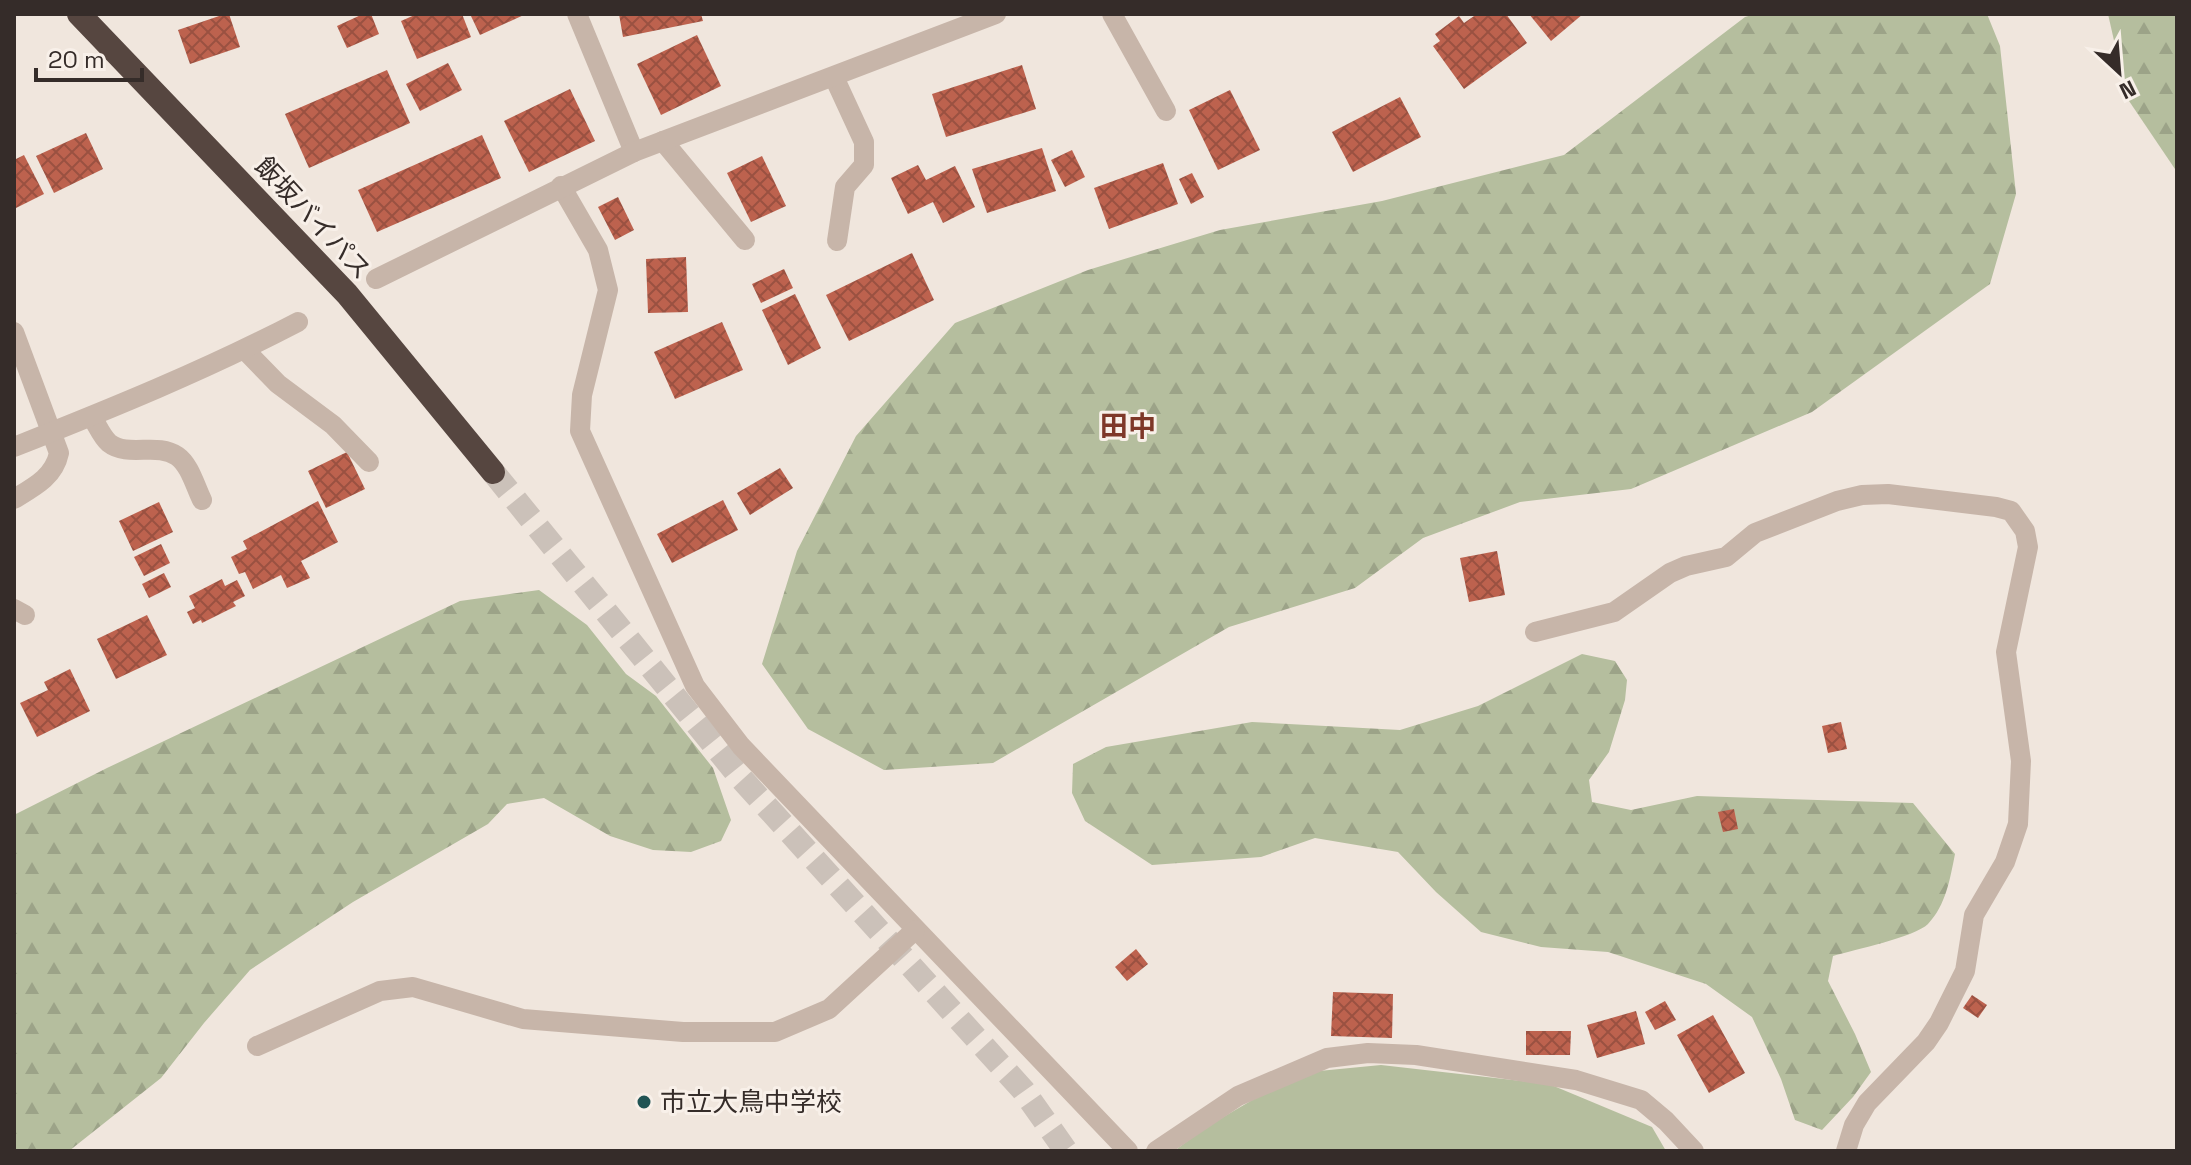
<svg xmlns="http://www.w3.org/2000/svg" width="2191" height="1165" viewBox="0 0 2191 1165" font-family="'Space Grotesk','Noto Sans JP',sans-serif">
<defs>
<pattern id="forest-firs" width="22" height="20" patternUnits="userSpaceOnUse" patternTransform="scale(2)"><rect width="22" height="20" fill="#b5be9e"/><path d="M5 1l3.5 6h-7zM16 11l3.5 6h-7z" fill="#9ca388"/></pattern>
<pattern id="building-cross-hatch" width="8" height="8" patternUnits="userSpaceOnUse" patternTransform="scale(2)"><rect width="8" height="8" fill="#bd624e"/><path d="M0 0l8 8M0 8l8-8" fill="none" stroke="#9a5141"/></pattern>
</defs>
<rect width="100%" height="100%" fill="#f0e6dd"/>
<g fill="url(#forest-firs)">
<polygon points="1755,14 1987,14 2000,46 2016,194 1990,284 1812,412 1631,489 1520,502 1423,538 1355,588 1229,627 993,763 884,770 808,729 762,664 797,551 856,436 955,323 1088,270 1220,230 1382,201 1564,155 1745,17"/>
<polygon points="2108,14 2177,14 2177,172 2127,98"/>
<polygon points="539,590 587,625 626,674 656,696 713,768 731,820 721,841 691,852 653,850 610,836 544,798 507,804 488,824 353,902 250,970 204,1023 161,1078 69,1151 14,1151 14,815 107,768 460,601"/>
<path d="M1582 654 1615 661 1627 680 1625 700 1609 752 1589 780 1592 802 1631 810 1697 796 1913 803 1955 854C1950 879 1946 905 1928 924 1915 937 1853 950 1833 956L1828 981 1855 1034 1871 1072 1853 1097 1822 1130 1795 1120 1781 1079 1752 1017 1706 984 1608 952 1541 947 1481 932 1436 892 1398 852 1315 838 1261 857 1152 865 1085 821 1072 793 1073 764 1106 747 1252 722 1400 730 1478 706Z"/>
</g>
<polygon fill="#b5be9e" points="1381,1065 1549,1084 1652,1127 1666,1151 1174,1151 1208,1126 1254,1099 1319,1071"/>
<g fill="url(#building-cross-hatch)">
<polygon points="225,14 229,14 240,47 190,64 178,30"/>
<polygon points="363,14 371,14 379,34 347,48 337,26"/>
<polygon points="417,14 462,14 471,37 417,59 401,21"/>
<polygon points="470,14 526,14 480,35"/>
<polygon points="619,14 701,14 703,21 623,37"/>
<polygon points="1477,14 1506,14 1527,43 1464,89 1433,46 1440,41 1435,34 1459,16 1464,23"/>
<polygon points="1529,14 1583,14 1551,41"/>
<polygon points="697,35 721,86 661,115 637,64"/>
<polygon points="448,63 462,90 420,111 406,84"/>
<polygon points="1022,65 1036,109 946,137 932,94"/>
<polygon points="387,70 410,123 309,168 285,114"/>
<polygon points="570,89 595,141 529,172 504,121"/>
<polygon points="1230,90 1260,150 1218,170 1189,110"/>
<polygon points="1400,97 1421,137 1353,172 1332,132"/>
<polygon points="86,133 103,169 54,193 36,156"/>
<polygon points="482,135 501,178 377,232 358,190"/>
<polygon points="1042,148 1056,191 987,213 972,169"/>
<polygon points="1072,150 1085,177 1065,187 1051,160"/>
<polygon points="24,155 44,194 14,209 14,160"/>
<polygon points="762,156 786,206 751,222 727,173"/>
<polygon points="1163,163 1178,204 1109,229 1094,188"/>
<polygon points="918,165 926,180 955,166 975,207 943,223 933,202 908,214 891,178"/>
<polygon points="1192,173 1204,197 1191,204 1179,179"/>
<polygon points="618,197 634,230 615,240 598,207"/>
<polygon points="912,253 934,300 849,341 826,295"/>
<polygon points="686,257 688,312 648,313 646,259"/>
<polygon points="784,269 793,288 761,303 752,284"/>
<polygon points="795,294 821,348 788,365 762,310"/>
<polygon points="722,322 743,370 675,399 654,352"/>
<polygon points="347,452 365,489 326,508 308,471"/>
<polygon points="780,468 793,488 750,515 737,493"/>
<polygon points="723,500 738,530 672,563 657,534"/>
<polygon points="318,501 338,542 301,561 310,578 287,588 281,575 253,589 245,572 239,574 231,557 247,549 243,541"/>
<polygon points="159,502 173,532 133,551 119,521"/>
<polygon points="161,544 170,563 144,576 134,557"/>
<polygon points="1497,551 1505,595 1469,602 1460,558"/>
<polygon points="164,573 171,587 149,598 142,584"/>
<polygon points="222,579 225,586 237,580 245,596 233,602 236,606 202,623 201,620 193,624 187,612 195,608 189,596"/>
<polygon points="147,615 167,655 116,679 97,639"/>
<polygon points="70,669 90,711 37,737 20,703 48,690 44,682"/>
<polygon points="1841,722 1847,749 1828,753 1822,726"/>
<polygon points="1734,809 1738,829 1723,832 1718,812"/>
<polygon points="1136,949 1148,964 1127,981 1115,967"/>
<polygon points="1333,992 1393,994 1392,1038 1331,1036"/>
<polygon points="1972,995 1987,1005 1978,1018 1963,1008"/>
<polygon points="1665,1001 1676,1020 1655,1030 1645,1012"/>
<polygon points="1636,1011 1645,1044 1597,1058 1587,1025"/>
<polygon points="1713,1015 1745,1073 1709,1093 1677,1035"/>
<polygon points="1526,1031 1571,1031 1570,1055 1526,1055"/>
</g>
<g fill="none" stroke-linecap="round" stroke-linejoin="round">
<polyline stroke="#cbc1b9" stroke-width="24" stroke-dasharray="24 12" stroke-linecap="butt" points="493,472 739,776 1023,1090 1066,1151"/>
<g stroke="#c7b5a9" stroke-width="20">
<polyline points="577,14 634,152"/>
<polyline points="1112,14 1166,111"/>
<polyline points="834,77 864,142 864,165 845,187 837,241"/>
<polyline points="663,141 745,240"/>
<polyline points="561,186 598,250 608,290 582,395 580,431 695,686 741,746 1128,1151"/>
<polyline points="376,279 634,152 996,14"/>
<path d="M14 332 59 453C54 477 34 487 14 499"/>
<polyline points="245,350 278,384 333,425 369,462"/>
<path d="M92 417C97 425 102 437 109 443 128 458 157 442 177 456 190 465 195 486 202 500"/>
<path d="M14 447C110 409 206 370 298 322"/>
<polyline points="14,609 25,615"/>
<polyline points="1535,632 1614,612 1670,573 1686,566 1726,557 1755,533 1837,501 1862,495 1888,494 1996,507 2011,511 2025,531 2028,547 2006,652 2021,761 2018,824 2005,862 1974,915 1965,971 1939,1023 1926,1042 1867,1103 1854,1125 1846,1151"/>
<polyline points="257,1046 380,991 413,987 523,1019 683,1032 775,1032 829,1009 915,930"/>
<polyline points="1156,1151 1238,1096 1327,1058 1368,1053 1416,1055 1576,1080 1641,1100 1666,1121 1694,1151"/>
</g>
<polyline stroke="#564640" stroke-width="24" points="79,14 347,294 493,472"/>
</g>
<circle fill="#215454" stroke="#f8f0e9" stroke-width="3" cx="644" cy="1102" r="8"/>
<g text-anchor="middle" stroke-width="6" stroke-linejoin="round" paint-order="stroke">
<g font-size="26" fill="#352c29" stroke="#f8f0e9">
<text transform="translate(313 218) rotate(47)" y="9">飯坂バイパス</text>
</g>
<g font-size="26" fill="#352c29" stroke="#f8f0e9" text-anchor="start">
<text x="660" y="1111">市立大鳥中学校</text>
</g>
<g font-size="28" font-weight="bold" fill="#7e3728" stroke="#f8f0e9">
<text x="1128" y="436">田中</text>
</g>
</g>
<rect width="2191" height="1165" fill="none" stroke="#352c29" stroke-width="32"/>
<g transform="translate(2119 72) rotate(154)" stroke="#f8f0e9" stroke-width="6" paint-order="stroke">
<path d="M0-6L14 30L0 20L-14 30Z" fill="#352c29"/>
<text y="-12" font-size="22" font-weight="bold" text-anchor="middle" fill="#352c29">N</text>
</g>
<path d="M36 68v12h106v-12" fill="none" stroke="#352c29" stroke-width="4"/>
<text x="48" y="68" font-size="24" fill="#352c29" stroke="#f8f0e9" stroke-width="6" paint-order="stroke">20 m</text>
</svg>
